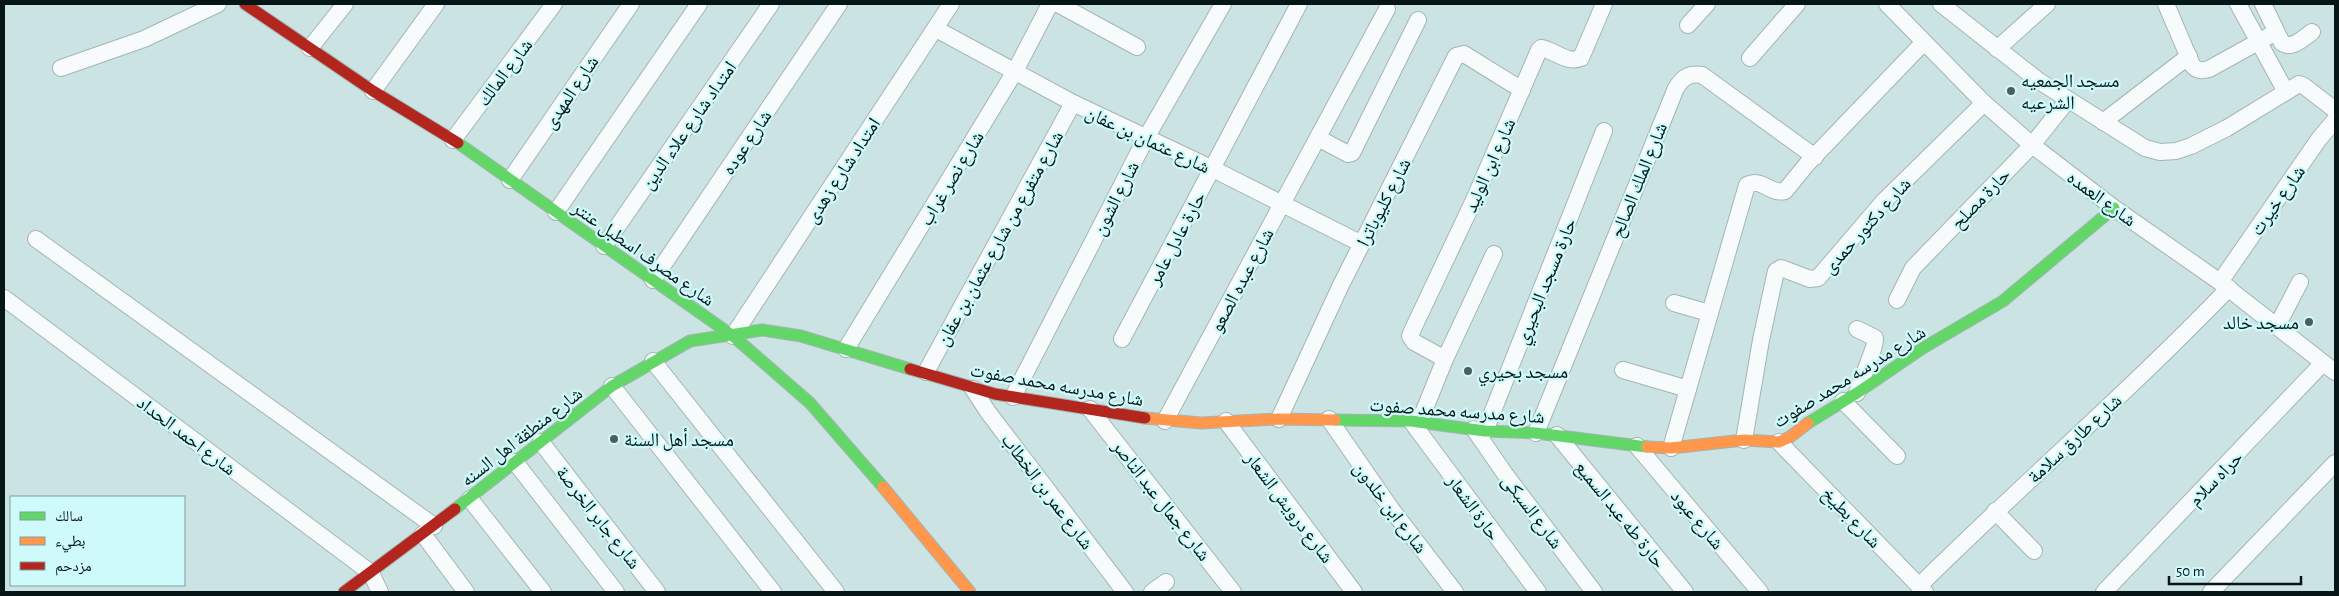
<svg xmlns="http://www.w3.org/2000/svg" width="2339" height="596" viewBox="0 0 2339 596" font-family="'Alegreya Sans','Noto Naskh Arabic',sans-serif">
<rect width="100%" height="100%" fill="#cce3e4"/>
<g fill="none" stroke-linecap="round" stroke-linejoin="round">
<defs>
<g id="street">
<polyline points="1058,4 1137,47"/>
<polyline points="1887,4 1984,103 2032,145 2114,208 2220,282 2335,372"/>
<polyline points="1941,4 2039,81 2145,148 2160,152 2176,151 2191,146 2227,128 2299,84 2304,86 2335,110"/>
<path d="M2166 4 2192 65C2197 71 2201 71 2209 69L2276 32"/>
<polyline points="2238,4 2286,92"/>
<path d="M2263 4 2282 43C2292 50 2303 38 2312 32"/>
<polyline points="1688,25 1707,4"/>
<polyline points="936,29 1073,103 1213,169 1362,244"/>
<polyline points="310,48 345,4"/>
<polyline points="1997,49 2047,4"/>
<polyline points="1750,58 1797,4"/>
<polyline points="61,68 144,39 218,4"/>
<polyline points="373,91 436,4"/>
<polyline points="2103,122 2189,56"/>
<polyline points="1318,138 1348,154 1352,153 1418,20"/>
<polyline points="453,140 554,4"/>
<polyline points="510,180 631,4"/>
<polyline points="556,212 699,4"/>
<polyline points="36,239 434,526"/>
<polyline points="604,246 771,4"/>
<polyline points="653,280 839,4"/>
<polyline points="2220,282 2319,139 2335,120"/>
<polyline points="4,298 371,573 380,592"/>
<polyline points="1897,300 1913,268 2032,145 2068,100"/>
<polyline points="1674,303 1709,313"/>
<polyline points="2277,326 2300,282"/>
<path d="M1857 329 1875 338C1877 344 1860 383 1857 393"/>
<polyline points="733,336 951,4"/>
<polyline points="1122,339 1299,4"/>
<polyline points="846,349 1014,73 1050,4"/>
<path d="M1445 359 1414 342 1410 336 1412 331 1473 202 1539 50 1541 48C1554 50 1567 64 1581 58L1604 4"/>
<polyline points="653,361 836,592"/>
<polyline points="1623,370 1688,389"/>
<polyline points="926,372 1073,103"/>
<polyline points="612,386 773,592"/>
<polyline points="973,389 988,412 1125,592"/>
<polyline points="1013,397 1146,138 1223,4"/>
<polyline points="1843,401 1897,456"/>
<polyline points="1090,409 1233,592"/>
<polyline points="1279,419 1340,287 1456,56 1464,54 1522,90"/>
<polyline points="1329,419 1392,510 1455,592"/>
<polyline points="1165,421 1387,9"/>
<polyline points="1226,421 1354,592"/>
<polyline points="1411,421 1538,592"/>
<polyline points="1419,423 1445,359 1494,254"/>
<polyline points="1474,429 1505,474 1594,592"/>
<polyline points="1485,431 1604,131"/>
<path d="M1536 433 1676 88C1683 77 1689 73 1702 75L1815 157"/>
<polyline points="1557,435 1685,592"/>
<polyline points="1744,440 1761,340 1776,271 1781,268 1810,279 1818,278 1883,202 1984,103"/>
<polyline points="541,442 657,592"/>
<polyline points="1779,442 1925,592"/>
<polyline points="1637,446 1760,592"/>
<path d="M1671 448 1747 185C1762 177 1770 195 1785 191L1807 164 1924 42"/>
<polyline points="515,462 616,592"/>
<polyline points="470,499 543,592"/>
<polyline points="1995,511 2034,551"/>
<polyline points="423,534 466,592"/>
<path d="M1919 586C2021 485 2129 392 2229 288"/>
<polyline points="1152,592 1166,582"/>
<polyline points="2104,592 2323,363"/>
<polyline points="2211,592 2335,463"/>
</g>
<g id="fast">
<polyline points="458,143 733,336 810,403 883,487"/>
<polyline points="1335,420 1411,421 1485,431 1536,433 1647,447"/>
<polyline points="1808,423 1857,393 1923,348 2003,301 2114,208"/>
<polyline points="455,509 612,386 690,341 762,330 801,336 910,369"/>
</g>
<g id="slow">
<polyline points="1145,418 1201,423 1279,419 1335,420"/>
<polyline points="1647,447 1671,448 1744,440 1779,442 1790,437 1808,423"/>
<polyline points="883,487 970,592"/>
</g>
<g id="jam">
<polyline points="245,4 373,91 458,143"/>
<polyline points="910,369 995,394 1145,418"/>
<polyline points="344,592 455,509"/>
</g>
</defs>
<use href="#street" stroke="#a3b5b6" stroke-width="18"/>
<use href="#fast" stroke="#a3b5b6" stroke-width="13"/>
<use href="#slow" stroke="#a3b5b6" stroke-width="13"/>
<use href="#jam" stroke="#a3b5b6" stroke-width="13"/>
<use href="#street" stroke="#f7fbfb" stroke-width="16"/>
<use href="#fast" stroke="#63d668" stroke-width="11"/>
<use href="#slow" stroke="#ff974d" stroke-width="11"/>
<use href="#jam" stroke="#b3261e" stroke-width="11"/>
</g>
<g fill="#4b5e5f" stroke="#cffafb" stroke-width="2">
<circle cx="2011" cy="91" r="5"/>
<circle cx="2309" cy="322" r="5"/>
<circle cx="1468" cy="371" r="5"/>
<circle cx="614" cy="439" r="5"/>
</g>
<g text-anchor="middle" stroke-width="4.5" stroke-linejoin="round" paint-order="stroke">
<g font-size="19" fill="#061617" stroke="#cffafb">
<text transform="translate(504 72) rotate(-53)" y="7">شارع المالك</text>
<text transform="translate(570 92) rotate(-56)" y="7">شارع المهدى</text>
<text transform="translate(688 125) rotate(-55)" y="7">امتداد شارع علاء الدين</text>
<text transform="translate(1148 139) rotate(25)" y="7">شارع عثمان بن عفان</text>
<text transform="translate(746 142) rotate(-56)" y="7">شارع عوده</text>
<text transform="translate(1489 165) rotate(-66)" y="7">شارع ابن الوليد</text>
<text transform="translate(842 170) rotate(-57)" y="7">امتداد شارع زهدى</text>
<text transform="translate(951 178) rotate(-59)" y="7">شارع نصر غراب</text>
<text transform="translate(1638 180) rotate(-68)" y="7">شارع الملك الصالح</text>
<text transform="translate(1115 198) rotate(-63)" y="7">شارع الشون</text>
<text transform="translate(1980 198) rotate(-46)" y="7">حارة مصلح</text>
<text transform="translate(2102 198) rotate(36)" y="7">شارع العمده</text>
<text transform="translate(2277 200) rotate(-55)" y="7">شارع خيرت</text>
<text transform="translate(1383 202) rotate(-63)" y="7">شارع كليوباترا</text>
<text transform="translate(1866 225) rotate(-48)" y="7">شارع دكتور حمدى</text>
<text transform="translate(999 238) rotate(-61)" y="7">شارع متفرع من شارع عثمان بن عفان</text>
<text transform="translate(1176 238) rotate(-62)" y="7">حارة عادل عامر</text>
<text transform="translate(644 253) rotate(35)" y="7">شارع مصرف اسطبل عنتر</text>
<text transform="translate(1241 280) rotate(-62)" y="7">شارع عبده الصعو</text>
<text transform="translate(1545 281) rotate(-68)" y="7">حارة مسجد البحيري</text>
<text transform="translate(1849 376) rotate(-32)" y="7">شارع مدرسه محمد صفوت</text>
<text transform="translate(1057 384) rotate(10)" y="7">شارع مدرسه محمد صفوت</text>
<text transform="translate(1457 410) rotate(4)" y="7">شارع مدرسه محمد صفوت</text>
<text transform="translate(187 435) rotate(37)" y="7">شارع احمد الحداد</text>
<text transform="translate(521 436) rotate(-38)" y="7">شارع منطقة اهل السنه</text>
<text transform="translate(2074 438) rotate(-43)" y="7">شارع طارق سلامة</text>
<text transform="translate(2215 478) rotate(-46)" y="7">حراه سلام</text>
<text transform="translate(1048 491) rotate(53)" y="7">شارع عمر بن الخطاب</text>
<text transform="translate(1162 500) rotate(52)" y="7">شارع جمال عبد الناصر</text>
<text transform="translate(1290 507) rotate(53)" y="7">شارع درويش الشعار</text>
<text transform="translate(1391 507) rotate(53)" y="7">شارع ابن خلدون</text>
<text transform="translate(1474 507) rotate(54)" y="7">حارة الشعار</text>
<text transform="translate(1533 511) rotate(53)" y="7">شارع السبكى</text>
<text transform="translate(1621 514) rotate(51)" y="7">حارة طه عبد السميع</text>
<text transform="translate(599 517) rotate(52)" y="7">شارع جابر الخرصة</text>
<text transform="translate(1852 517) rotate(46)" y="7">شارع بطيخ</text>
<text transform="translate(1698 519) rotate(50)" y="7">شارع عبود</text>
</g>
<g font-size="19" fill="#061617" stroke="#cffafb" text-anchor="start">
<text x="2021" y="87">مسجد الجمعيه<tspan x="2021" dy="22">الشرعيه</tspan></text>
<text x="2299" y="329" text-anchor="end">مسجد خالد</text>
<text x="1478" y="378">مسجد بحيري</text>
<text x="624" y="446">مسجد أهل السنة</text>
</g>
</g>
<rect width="2339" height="596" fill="none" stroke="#061617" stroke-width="10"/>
<rect x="10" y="496" width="175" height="90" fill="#cffafb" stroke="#7f9fa0"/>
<rect x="20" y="512" width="25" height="8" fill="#63d668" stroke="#7f9fa0"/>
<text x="55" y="521" font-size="15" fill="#061617">سالك</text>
<rect x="20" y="537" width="25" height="8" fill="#ff974d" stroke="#7f9fa0"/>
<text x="55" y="546" font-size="15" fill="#061617">بطيء</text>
<rect x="20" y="562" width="25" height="8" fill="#b3261e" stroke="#7f9fa0"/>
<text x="55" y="571" font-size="15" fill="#061617">مزدحم</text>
<path d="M2169 576v8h132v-8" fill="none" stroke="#061617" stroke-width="2.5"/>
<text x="2176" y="576" font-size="15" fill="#061617" stroke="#cffafb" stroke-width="4" paint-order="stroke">50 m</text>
</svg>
